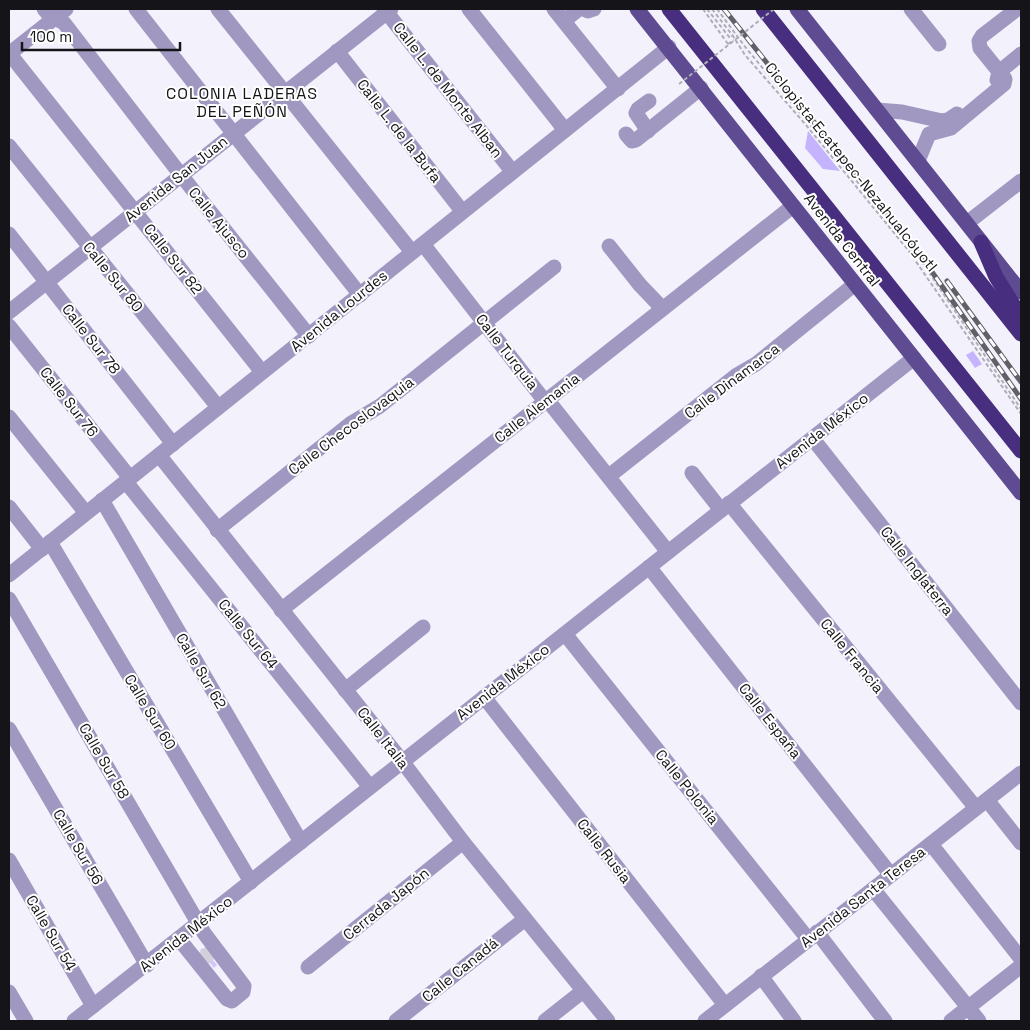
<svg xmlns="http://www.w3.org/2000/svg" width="1030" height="1030" viewBox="0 0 1030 1030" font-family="'Space Grotesk',sans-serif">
<rect width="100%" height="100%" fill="#f3f1fc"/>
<g fill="#c5b4fd">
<polygon points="808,131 840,171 823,169 805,148"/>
<polygon points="973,351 982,364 975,368 966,355"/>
</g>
<polygon fill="#d2c6fe" points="203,948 217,965 214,968 200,950"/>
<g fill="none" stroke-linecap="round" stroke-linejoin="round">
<polyline stroke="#d2d0da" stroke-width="15" stroke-dasharray="15 8" stroke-linecap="butt" points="203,959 212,951"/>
<g stroke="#afadb6" stroke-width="2" stroke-dasharray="4 2.5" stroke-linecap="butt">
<polyline points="703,9 728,44"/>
<polyline points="707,9 730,38 732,36"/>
<polyline points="712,9 733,36 745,55 806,125 908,250 1021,414"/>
<polyline points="717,9 746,48 914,250 1021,409"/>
</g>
<g stroke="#a098c0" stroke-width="15">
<polyline points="44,9 49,15 64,23 181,175 309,336"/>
<polyline points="136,9 360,295"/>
<polyline points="218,9 412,252"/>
<polyline points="384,9 512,171"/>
<polyline points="469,9 565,130"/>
<polyline points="554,9 618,89"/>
<polyline points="584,9 588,11 594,9"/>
<polyline points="911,9 939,44"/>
<polyline points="564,21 579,9"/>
<polyline points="337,51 462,211"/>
<polyline points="9,53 262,372"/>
<polyline points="9,54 66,9"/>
<polyline points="997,80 999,72 1021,54"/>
<polyline points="877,110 902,112 942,121 948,120 957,114"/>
<polyline points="648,131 636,113 638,109 649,101"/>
<polyline points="626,134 632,141 636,140 701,88"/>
<polyline points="9,146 218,407"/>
<polyline points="918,161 929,134 951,128 1004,84 1005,79 980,48 979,41 982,36 1017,9"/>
<polyline points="967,223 1021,181"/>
<polyline points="9,234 173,444"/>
<polyline points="423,244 540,395 553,407 668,552"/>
<polyline points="609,246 640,285 662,308"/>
<polyline points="9,312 391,9"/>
<polyline points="9,326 130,478"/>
<polyline points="9,417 86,513"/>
<polyline points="813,439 1021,703"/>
<polyline points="159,455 402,761 463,842 608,1021"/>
<polyline points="692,473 721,510"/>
<polyline points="609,476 737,375 756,364 855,284"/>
<polyline points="126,482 370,787"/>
<polyline points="102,500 301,842"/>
<polyline points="729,503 976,808"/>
<polyline points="9,507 42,549"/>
<polyline points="217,530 350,424 380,406 554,267"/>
<polyline points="50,542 251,882"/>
<polyline points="649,567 891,875"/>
<polyline points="9,575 669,47"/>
<polyline points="9,599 204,933 244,986 243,992 232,1001 227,999 179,939"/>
<polyline points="281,610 793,206"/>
<polyline points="565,634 808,939"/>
<polyline points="345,690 423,627"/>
<polyline points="484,697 725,1005"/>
<polyline points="9,729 147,965"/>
<polyline points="987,800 1021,843"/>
<polyline points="931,844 1021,959"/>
<polyline points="9,860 93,1006"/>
<polyline points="873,889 979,1021"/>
<polyline points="817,932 885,1021"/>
<polyline points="308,967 463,842"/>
<polyline points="761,976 794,1021"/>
<polyline points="9,992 26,1021"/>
<polyline points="74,1021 914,358"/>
<polyline points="396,1021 525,919"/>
<polyline points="545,1021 583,991"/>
<polyline points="705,1021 1021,773"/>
<polyline points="951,1021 1021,966"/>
</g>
<g stroke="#5e4b91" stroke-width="15">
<polyline points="637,9 1021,493"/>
<polyline points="797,9 1021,292"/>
</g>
<g stroke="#482e7e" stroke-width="15">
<polyline points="669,9 1021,451"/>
<polyline points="763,9 1021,334"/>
<polyline points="981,242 996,277 1021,317"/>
</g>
<defs>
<g id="rail">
<polyline points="724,9 923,259 1021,399"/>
<polyline points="947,281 1021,382"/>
</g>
</defs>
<use href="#rail" stroke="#626067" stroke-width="5"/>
<use href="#rail" stroke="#fff" stroke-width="3" stroke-dasharray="9" stroke-linecap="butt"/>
<g stroke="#afadb6" stroke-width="2" stroke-dasharray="4 2.5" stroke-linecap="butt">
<polyline points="728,44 734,40"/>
<polyline points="679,84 774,9"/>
</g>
</g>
<g text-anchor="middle" stroke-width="4" stroke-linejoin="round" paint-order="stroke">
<g font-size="15" fill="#151418" stroke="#fff">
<text transform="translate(448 90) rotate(52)" y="5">Calle L. de Monte Alban</text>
<text transform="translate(399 131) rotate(52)" y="5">Calle L. de la Bufa</text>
<text transform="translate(851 167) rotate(51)" y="5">Ciclopista Ecatepec-Nezahualcóyotl</text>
<text transform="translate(176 179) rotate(-39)" y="5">Avenida San Juan</text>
<text transform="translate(219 223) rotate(51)" y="5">Calle Ajusco</text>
<text transform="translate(842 240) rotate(52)" y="5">Avenida Central</text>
<text transform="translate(173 259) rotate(52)" y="5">Calle Sur 82</text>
<text transform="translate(113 277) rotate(51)" y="5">Calle Sur 80</text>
<text transform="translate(339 311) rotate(-39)" y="5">Avenida Lourdes</text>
<text transform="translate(91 339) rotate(52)" y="5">Calle Sur 78</text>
<text transform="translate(507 352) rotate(52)" y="5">Calle Turquia</text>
<text transform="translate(732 381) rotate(-37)" y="5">Calle Dinamarca</text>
<text transform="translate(69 402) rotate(52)" y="5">Calle Sur 76</text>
<text transform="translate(537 408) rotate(-38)" y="5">Calle Alemania</text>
<text transform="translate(351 426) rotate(-37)" y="5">Calle Checoslovaquia</text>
<text transform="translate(822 431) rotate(-38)" y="5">Avenida México</text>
<text transform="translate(917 571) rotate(52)" y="5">Calle Inglaterra</text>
<text transform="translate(248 634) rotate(51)" y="5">Calle Sur 64</text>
<text transform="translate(852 656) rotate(51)" y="5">Calle Francia</text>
<text transform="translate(201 671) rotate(60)" y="5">Calle Sur 62</text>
<text transform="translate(503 682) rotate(-38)" y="5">Avenida México</text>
<text transform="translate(150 712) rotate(59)" y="5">Calle Sur 60</text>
<text transform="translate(770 721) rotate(52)" y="5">Calle España</text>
<text transform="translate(383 738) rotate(52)" y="5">Calle Italia</text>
<text transform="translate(104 761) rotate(60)" y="5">Calle Sur 58</text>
<text transform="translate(687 787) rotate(51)" y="5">Calle Polonia</text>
<text transform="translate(78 847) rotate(60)" y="5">Calle Sur 56</text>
<text transform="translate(604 851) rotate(52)" y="5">Calle Rusia</text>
<text transform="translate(863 897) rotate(-38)" y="5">Avenida Santa Teresa</text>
<text transform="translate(386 904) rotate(-39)" y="5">Cerrada Japón</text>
<text transform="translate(51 933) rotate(60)" y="5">Calle Sur 54</text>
<text transform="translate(186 934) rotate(-38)" y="5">Avenida México</text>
<text transform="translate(460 970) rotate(-39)" y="5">Calle Canadá</text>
</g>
<g font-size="16" letter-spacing="1" fill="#151418" stroke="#fff">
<text x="242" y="99">COLONIA LADERAS<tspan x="242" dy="18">DEL PEÑÓN</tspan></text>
</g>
</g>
<rect width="1030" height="1030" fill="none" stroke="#151418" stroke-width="20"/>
<path d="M22 42v8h158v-8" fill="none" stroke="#151418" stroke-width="2.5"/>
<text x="30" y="42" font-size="15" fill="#151418" stroke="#ffffff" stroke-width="4" paint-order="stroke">100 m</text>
</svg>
